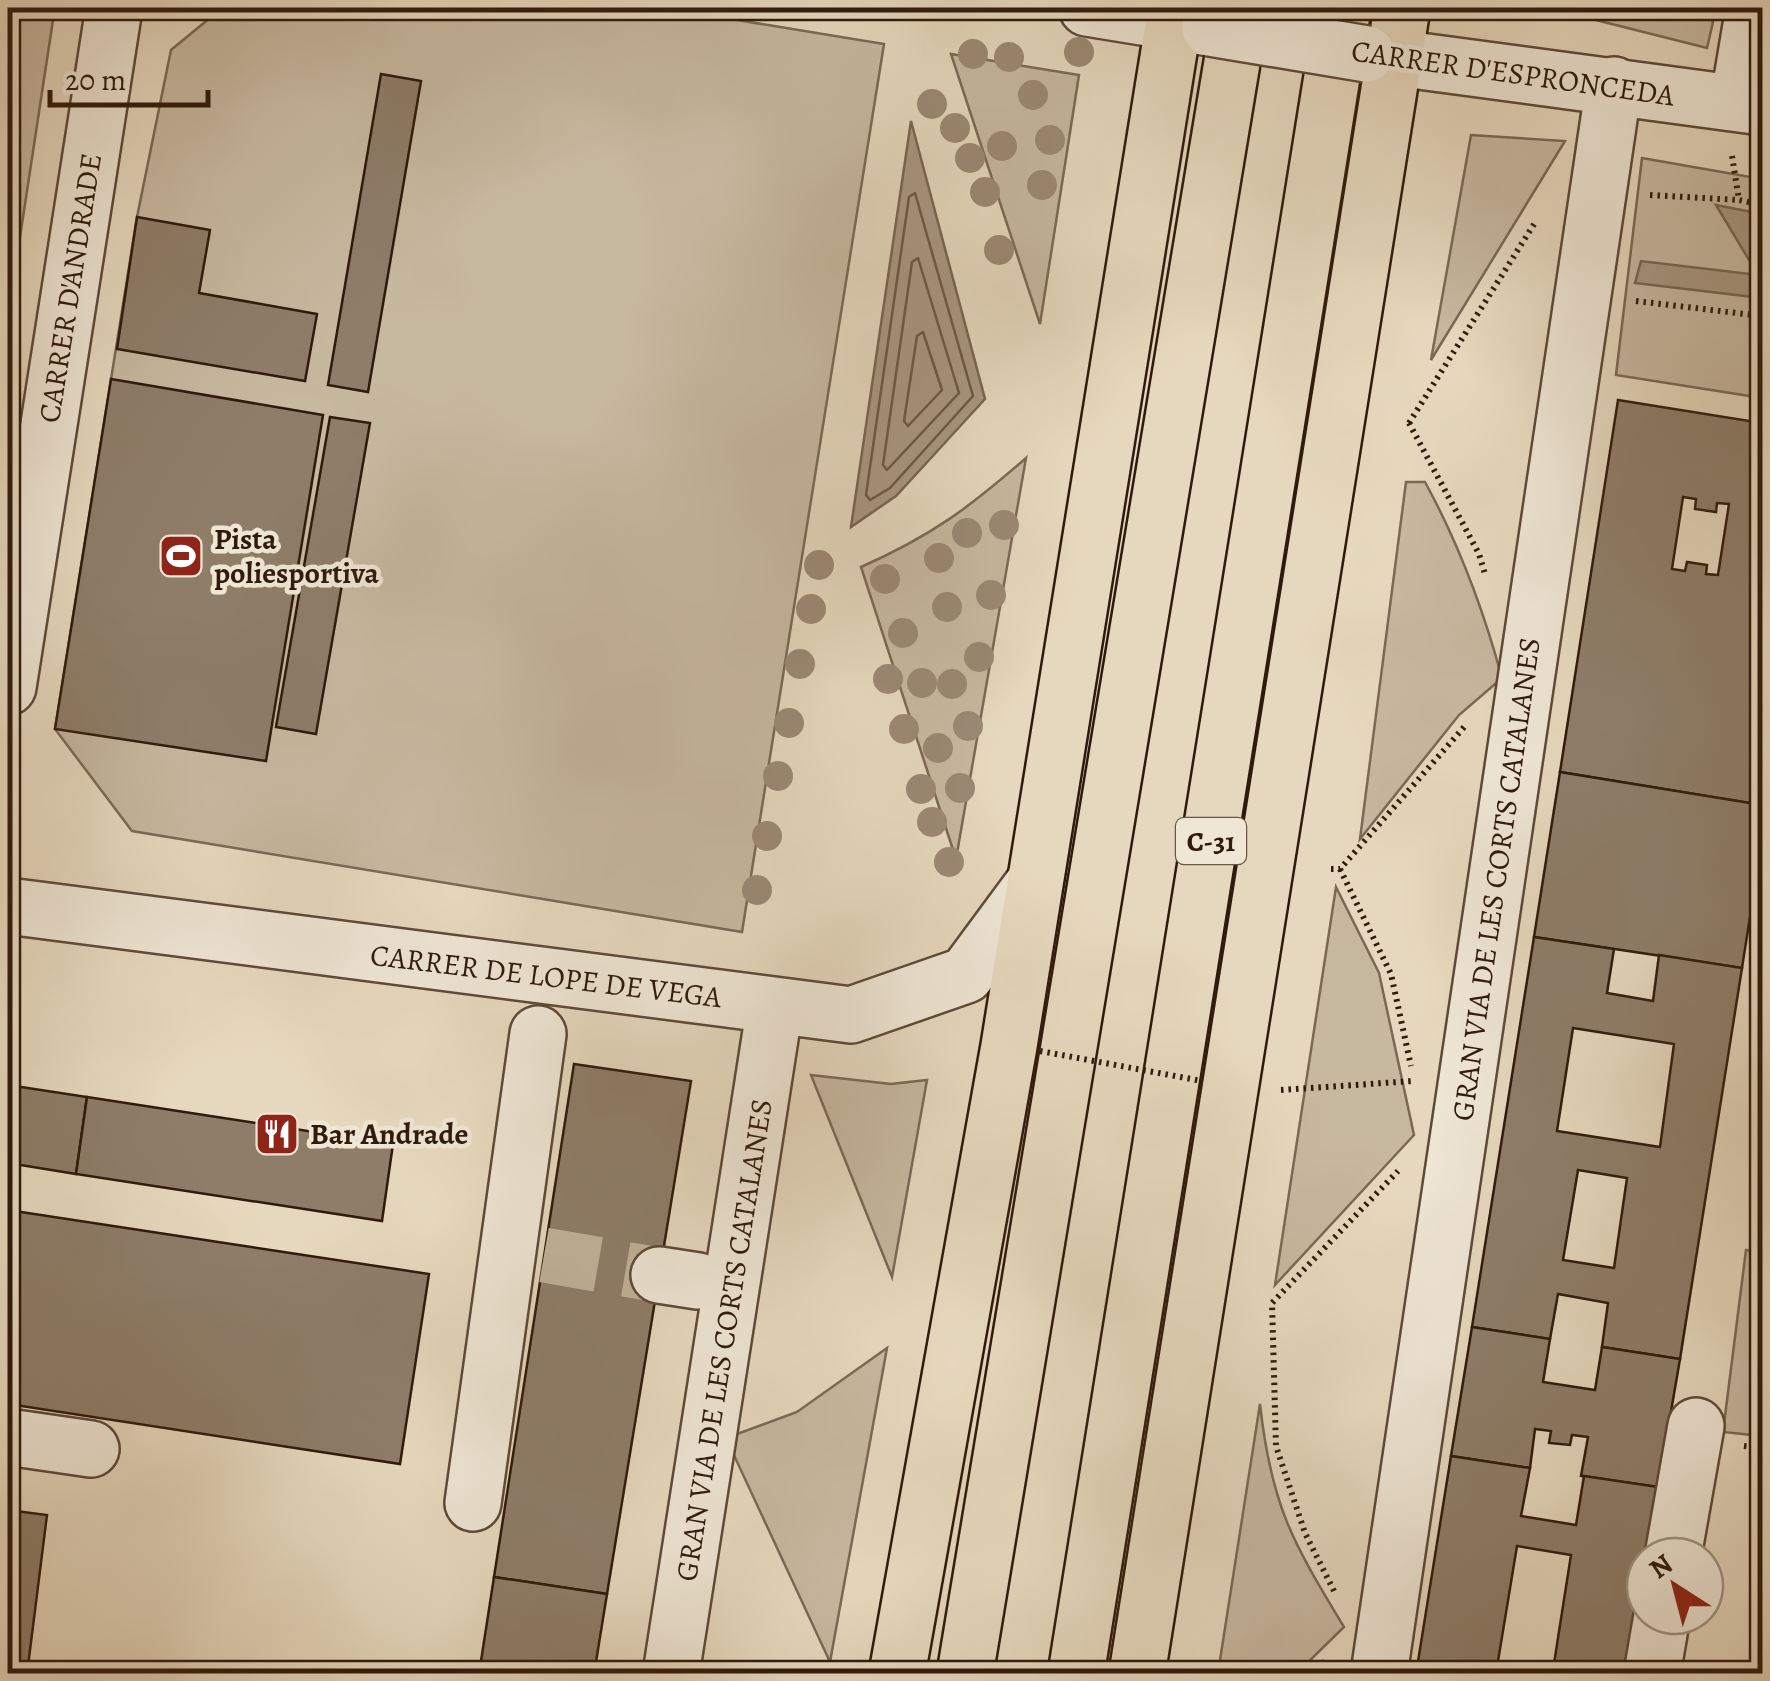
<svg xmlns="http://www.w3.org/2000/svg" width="1770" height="1681" viewBox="0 0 1770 1681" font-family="Alegreya,serif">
<rect width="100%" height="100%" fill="#e6d8be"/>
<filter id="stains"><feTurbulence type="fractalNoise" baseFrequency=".002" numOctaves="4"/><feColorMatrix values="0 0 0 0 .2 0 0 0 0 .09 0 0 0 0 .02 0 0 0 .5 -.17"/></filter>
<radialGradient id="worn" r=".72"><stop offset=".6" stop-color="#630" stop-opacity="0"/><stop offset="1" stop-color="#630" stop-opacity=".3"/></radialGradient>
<g fill="#c7b8a0" stroke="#7b6956" stroke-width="2.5">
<polygon points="8,8 43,8 53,20 8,316"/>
<polygon points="222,8 664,8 884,44 742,932 132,831 55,729 137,217 171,50"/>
<polygon points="1548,8 1704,8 1713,22 1707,48"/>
<polygon points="951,54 1079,75 1040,324"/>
<polygon points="1471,135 1565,141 1431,360"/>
<polygon points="1642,158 1762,179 1762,398 1616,375"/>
<path d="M1026 458 956 859 861 567C931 536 969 508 1026 458Z"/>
<path d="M1406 482H1425C1460 546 1483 608 1502 678L1459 715 1360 839Z"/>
<polygon points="1336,887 1379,973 1414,1135 1275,1285"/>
<polygon points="811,1075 891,1084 927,1080 892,1277"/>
<polygon points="1746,1250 1762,1252 1762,1436 1723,1432"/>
<polygon points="887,1348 830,1662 726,1438 797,1412"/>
<path d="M1260 1404C1271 1505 1292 1541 1344 1627L1297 1673H1218Z"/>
</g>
<g fill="#a89781" stroke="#786552" stroke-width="2.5">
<polygon points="911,121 985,399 896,496 851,527"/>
<polygon points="1716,205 1762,214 1762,298 1635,283 1641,261 1758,275"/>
</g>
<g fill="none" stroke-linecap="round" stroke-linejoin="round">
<g stroke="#6c5846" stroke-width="2.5">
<polygon points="915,193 973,396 890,488 870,500 866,495 909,197"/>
<polygon points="918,258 959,393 887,470 883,465 912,262"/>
<polygon points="923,332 942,390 908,426 904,421 917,336"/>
</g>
</g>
<g fill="#8e7d69" stroke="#2f1a0c" stroke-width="2.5" fill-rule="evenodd">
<polygon points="381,74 421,81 368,392 328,385"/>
<polygon points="137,217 210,230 199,293 317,314 305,381 117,349"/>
<polygon points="111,379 323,415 266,761 55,729"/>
<path d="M1618 400 1762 423V805L1560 772ZM1683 497 1696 499 1695 509 1716 512 1717 503 1729 504 1718 575 1706 574 1707 565 1687 562 1685 571 1672 569Z"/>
<polygon points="330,417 370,423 316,734 276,727"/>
<polygon points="1560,772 1762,805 1762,840 1742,968 1534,937"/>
<path d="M1534 937 1614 949 1607 993 1653 1001 1659 955 1742 968 1680 1359 1602 1347 1608 1303 1558 1294 1550 1339 1472 1327ZM1573 1028 1674 1044 1660 1147 1557 1131ZM1578 1170 1627 1178 1614 1268 1563 1260Z"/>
<polygon points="574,1064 691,1081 607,1594 494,1577"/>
<polygon points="8,1085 87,1097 76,1174 8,1163"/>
<polygon points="87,1097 393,1144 382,1221 76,1174"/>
<polygon points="8,1210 429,1274 400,1464 8,1404"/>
<polygon points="1472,1327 1550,1339 1543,1382 1595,1390 1602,1347 1680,1359 1658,1487 1581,1476 1588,1437 1572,1435 1570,1445 1549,1443 1551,1431 1535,1429 1530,1468 1451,1456"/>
<path d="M1451 1456 1530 1468 1521 1516 1576 1525 1584 1476 1658 1487 1628 1674H1416ZM1517 1546 1571 1555 1553 1670 1498 1661Z"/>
<polygon points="8,1510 47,1515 27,1674 8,1674"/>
<polygon points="494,1577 607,1594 594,1674 479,1674"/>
</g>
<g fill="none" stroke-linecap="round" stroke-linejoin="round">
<polyline stroke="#c1b29a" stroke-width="55" stroke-dasharray="55 28" stroke-linecap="butt" points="544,1255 659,1275"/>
<defs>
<g id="minor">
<polyline points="1087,8 1210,28"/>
<polyline points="1367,54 1762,107"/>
<polyline points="1738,103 1754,8"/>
<polyline points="8,687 114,8"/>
<polyline points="8,906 851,1015 966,975 1034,883"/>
<polyline points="659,1275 698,1281"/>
<polyline points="8,1437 91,1449"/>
<polyline points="473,1503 538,1034"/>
<polyline points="1673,1556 1696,1426"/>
<polyline points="671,1674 775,1006"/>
<polyline points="1379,1674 1614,85"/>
<polyline points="1652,1674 1662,1616"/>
</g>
<g id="major">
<polyline points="897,1674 1009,1046 1176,8"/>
<polyline points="1137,1674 1402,8"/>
</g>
<g id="highway">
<polyline points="965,1674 1241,8"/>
<polyline points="1076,1674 1343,8"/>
</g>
</defs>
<use href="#minor" stroke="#5d4a38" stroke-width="60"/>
<use href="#major" stroke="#2f1a0c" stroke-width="60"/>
<use href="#highway" stroke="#2f1a0c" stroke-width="60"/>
<g stroke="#2f1a0c" stroke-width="6" stroke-dasharray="2.5 5" stroke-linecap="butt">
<polyline points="1732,156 1739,200 1762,205"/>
<polyline points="1650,195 1739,200"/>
<polyline points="1636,301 1762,316"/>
<polyline points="1409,423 1536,221"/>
<polyline points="1409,423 1479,554 1485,574"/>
<polyline points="1331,869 1340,869 1465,726"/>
<polyline points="1340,869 1391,974 1411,1066"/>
<polyline points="1281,1090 1413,1081"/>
<polyline points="1744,1446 1762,1448"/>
<polyline points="1334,1591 1305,1533 1276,1446 1272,1303 1398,1171"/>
<polyline points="1313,1674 1326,1660"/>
</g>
<use href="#minor" stroke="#efe6d5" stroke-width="55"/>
<use href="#major" stroke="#e6d8be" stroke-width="55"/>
<use href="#highway" stroke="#e6d8be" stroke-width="55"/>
<defs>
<polyline id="minor-bridge" points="1210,28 1367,54"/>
</defs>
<use href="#minor-bridge" stroke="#5d4a38" stroke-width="60" stroke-linecap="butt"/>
<polyline stroke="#2f1a0c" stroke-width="6" stroke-dasharray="2.5 5" stroke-linecap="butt" points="1040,1051 1202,1081"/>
<use href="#minor-bridge" stroke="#efe6d5" stroke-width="55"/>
</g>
<g fill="#9b8974">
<circle cx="1079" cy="52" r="15"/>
<circle cx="973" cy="54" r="15"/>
<circle cx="1009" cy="57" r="15"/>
<circle cx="1033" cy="95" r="15"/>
<circle cx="932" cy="104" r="15"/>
<circle cx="955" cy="128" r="15"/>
<circle cx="1050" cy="140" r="15"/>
<circle cx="1002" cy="146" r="15"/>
<circle cx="970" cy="158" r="15"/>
<circle cx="1042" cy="185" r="15"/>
<circle cx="985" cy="192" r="15"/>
<circle cx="999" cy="250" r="15"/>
<circle cx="1004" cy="525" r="15"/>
<circle cx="967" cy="533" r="15"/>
<circle cx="939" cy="558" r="15"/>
<circle cx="819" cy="565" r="15"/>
<circle cx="885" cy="579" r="15"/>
<circle cx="991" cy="595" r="15"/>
<circle cx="947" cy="607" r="15"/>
<circle cx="811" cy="609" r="15"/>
<circle cx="903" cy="633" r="15"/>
<circle cx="979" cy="657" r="15"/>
<circle cx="800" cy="664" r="15"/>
<circle cx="888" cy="679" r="15"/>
<circle cx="922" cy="683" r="15"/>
<circle cx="952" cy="684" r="15"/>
<circle cx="789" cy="723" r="15"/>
<circle cx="968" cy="726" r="15"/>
<circle cx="904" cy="729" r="15"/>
<circle cx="938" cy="748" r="15"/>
<circle cx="778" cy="776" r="15"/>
<circle cx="960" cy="788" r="15"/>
<circle cx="921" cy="789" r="15"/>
<circle cx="932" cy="822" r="15"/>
<circle cx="767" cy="836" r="15"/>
<circle cx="949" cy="862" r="15"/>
<circle cx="757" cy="890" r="15"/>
</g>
<defs>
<symbol id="stadium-square" viewBox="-11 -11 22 22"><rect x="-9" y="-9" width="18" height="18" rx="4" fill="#8f2418" stroke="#efe6d5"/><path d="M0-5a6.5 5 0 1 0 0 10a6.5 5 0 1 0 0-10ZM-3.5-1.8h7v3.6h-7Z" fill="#fff"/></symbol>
<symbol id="restaurant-square" viewBox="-11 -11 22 22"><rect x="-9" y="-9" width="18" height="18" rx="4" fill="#8f2418" stroke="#efe6d5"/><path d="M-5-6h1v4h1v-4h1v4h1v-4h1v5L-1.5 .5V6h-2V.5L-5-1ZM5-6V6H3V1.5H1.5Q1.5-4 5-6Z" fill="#fff"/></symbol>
</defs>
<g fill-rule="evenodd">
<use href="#stadium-square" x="156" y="531" width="50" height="50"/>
<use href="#restaurant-square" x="252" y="1109" width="50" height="50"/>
</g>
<g text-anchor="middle" stroke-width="9" stroke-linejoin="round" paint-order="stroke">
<rect fill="#efe6d5" stroke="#695748" stroke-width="2.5" x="1176" y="818" width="70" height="46" rx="8"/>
<g font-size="28" font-weight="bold" fill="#2f1a0c">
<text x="1211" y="851">C-31</text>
</g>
<g font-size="30" fill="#2f1a0c" stroke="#efe6d5">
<text transform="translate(1513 73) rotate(8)" y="10">CARRER D'ESPRONCEDA</text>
<text transform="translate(70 288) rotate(-81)" y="10">CARRER D'ANDRADE</text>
<text transform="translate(1496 879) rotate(-82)" y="10">GRAN VIA DE LES CORTS CATALANES</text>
<text transform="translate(546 976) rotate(7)" y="10">CARRER DE LOPE DE VEGA</text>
<text transform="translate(724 1340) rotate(-81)" y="10">GRAN VIA DE LES CORTS CATALANES</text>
</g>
<g font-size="30" font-weight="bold" fill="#2f1a0c" stroke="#efe6d5" text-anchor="start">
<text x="214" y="549">Pista<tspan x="214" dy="34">poliesportiva</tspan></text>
<text x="310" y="1144">Bar Andrade</text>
</g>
</g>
<rect width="1770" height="1681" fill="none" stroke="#e6d8be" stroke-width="40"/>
<rect x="10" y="10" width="1750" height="1661" fill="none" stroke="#2f1a0c" stroke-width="5"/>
<rect x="20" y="20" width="1730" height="1641" fill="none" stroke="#2f1a0c" stroke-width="2.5"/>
<g transform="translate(1675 1586) rotate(324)"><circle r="48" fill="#efe6d5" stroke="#a29485" stroke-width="2.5"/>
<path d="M0-8L18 38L0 25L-18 38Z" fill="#8f2418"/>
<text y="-15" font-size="28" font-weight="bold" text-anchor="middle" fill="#2f1a0c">N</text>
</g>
<path d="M50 90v15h158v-15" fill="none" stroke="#2f1a0c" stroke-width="5"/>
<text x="65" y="90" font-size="30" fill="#2f1a0c" stroke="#efe6d5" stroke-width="8" paint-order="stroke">20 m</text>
<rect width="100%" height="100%" filter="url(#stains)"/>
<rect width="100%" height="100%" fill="url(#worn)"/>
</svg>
